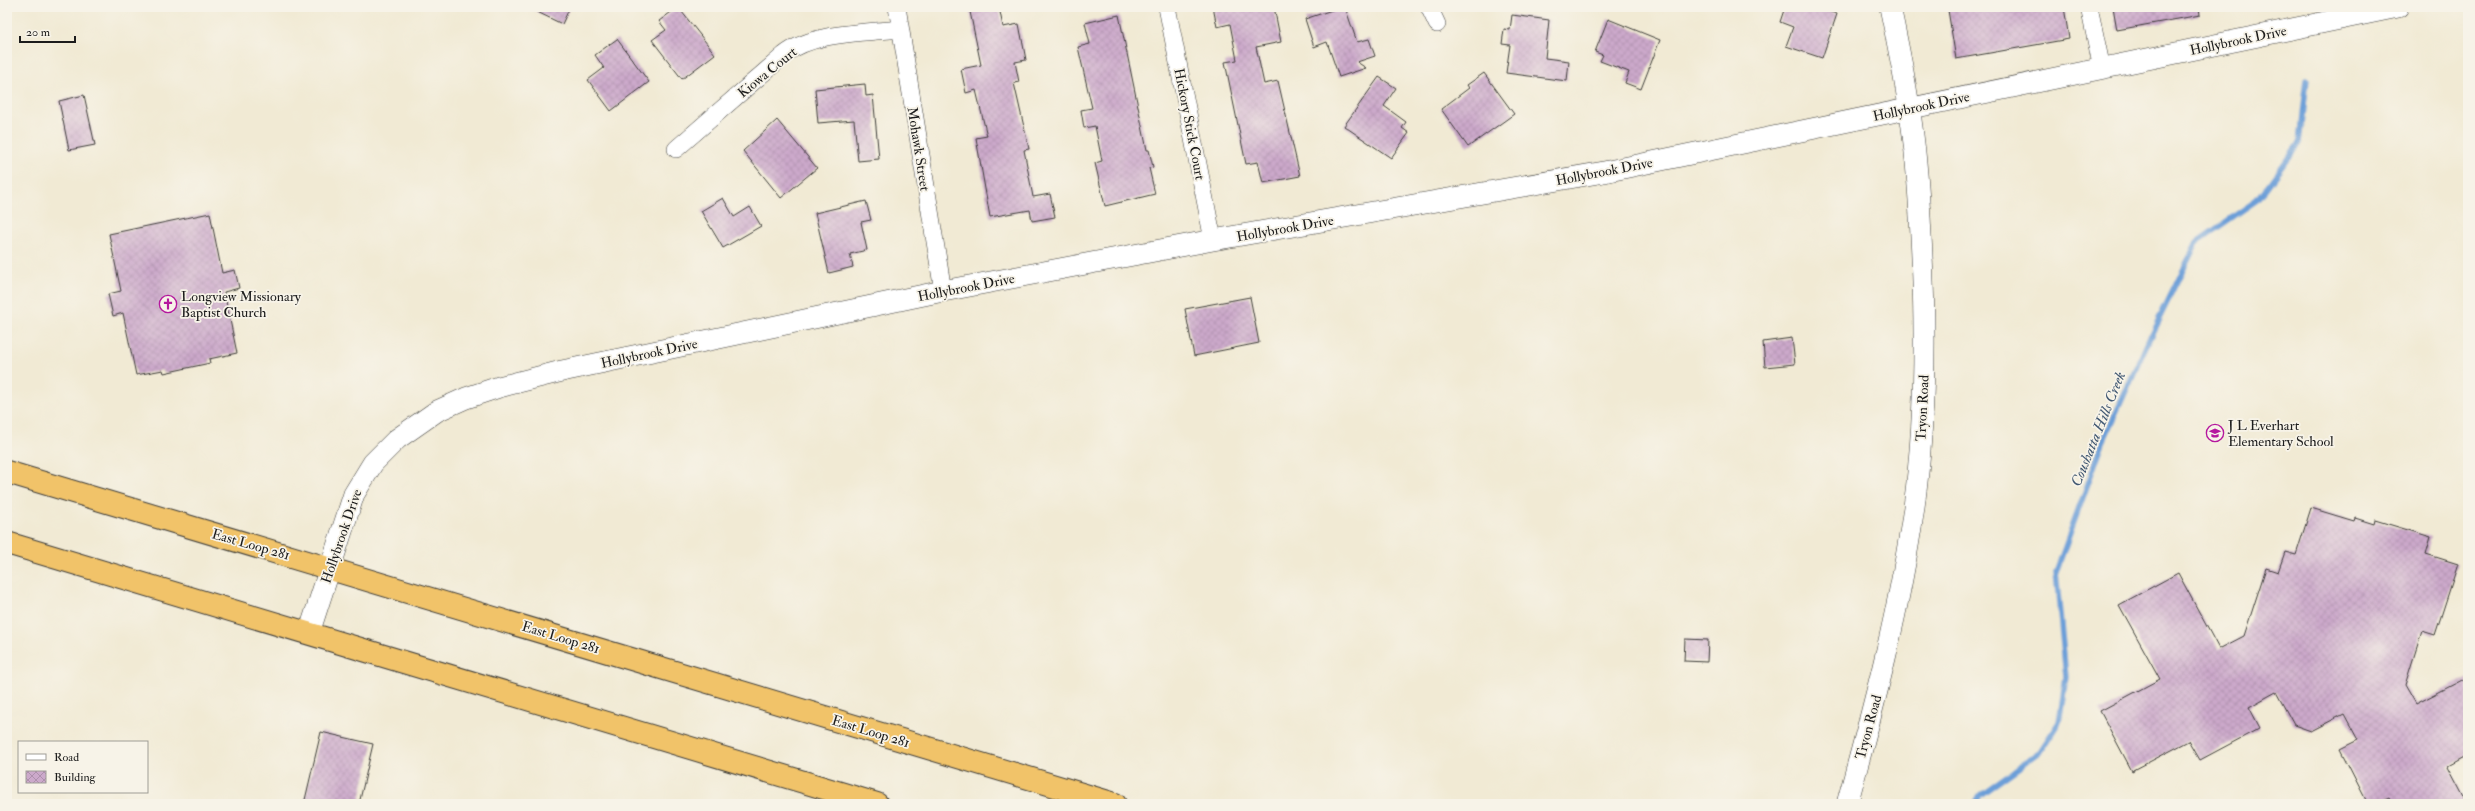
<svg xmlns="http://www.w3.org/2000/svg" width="2475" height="811" viewBox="0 0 2475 811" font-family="'IM FELL Double Pica',serif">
<defs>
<pattern id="building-cross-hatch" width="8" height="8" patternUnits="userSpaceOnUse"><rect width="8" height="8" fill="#cca9cb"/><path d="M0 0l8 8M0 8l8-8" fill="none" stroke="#af91ae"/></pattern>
</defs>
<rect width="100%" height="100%" fill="#f7f3e8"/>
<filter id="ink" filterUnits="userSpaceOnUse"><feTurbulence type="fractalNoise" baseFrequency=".025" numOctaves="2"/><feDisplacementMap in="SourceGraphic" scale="8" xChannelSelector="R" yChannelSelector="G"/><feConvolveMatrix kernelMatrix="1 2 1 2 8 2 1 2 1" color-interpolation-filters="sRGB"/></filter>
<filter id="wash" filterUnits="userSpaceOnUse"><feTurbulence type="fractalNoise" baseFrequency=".012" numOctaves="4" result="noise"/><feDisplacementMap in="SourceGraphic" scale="16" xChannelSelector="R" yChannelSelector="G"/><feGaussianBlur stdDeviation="0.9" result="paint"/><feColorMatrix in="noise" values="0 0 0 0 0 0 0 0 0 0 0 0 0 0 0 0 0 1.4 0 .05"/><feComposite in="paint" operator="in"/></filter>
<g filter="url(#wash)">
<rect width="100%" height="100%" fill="#f1ead4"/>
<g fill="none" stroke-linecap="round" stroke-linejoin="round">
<polyline stroke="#6c9fd8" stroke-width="5.5" points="1975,804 1980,795 2039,753 2059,722 2066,677 2056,572 2103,442 2151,335 2197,242 2257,200 2300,142 2307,79"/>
</g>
<g id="blocks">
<g fill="url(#building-cross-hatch)">
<polygon points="527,7 570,7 562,24"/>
<polygon points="678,7 715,54 682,79 652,40 666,30 659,21"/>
<polygon points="969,7 999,7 1003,27 1019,24 1026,60 1015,62 1019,82 1014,83 1029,149 1024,150 1033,197 1050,194 1055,217 1032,221 1030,210 990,217 976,138 987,136 976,90 966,93 961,69 981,65"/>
<polygon points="1213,7 1274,7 1281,42 1256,47 1264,84 1278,81 1300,176 1263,183 1258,162 1246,164 1225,62 1237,60 1230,24 1217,27"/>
<polygon points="1341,7 1345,7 1357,42 1369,39 1375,56 1357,62 1366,68 1339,77 1327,42 1314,47 1305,19"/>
<polygon points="1785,7 1815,7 1837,14 1822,58 1786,46 1793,27 1780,22"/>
<polygon points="1963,7 2064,7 2069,39 1956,59 1948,10"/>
<polygon points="2113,7 2199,7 2200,15 2117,30"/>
<polygon points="1119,15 1147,150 1149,150 1153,167 1149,168 1155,194 1105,206 1095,163 1102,161 1095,126 1084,128 1081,110 1092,108 1078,47 1090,44 1085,23"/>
<polygon points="1512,15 1549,20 1545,58 1569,61 1567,81 1506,73 1510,45 1502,44 1504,29 1510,30"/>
<polygon points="1608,19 1660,40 1641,89 1625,83 1629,72 1600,61 1603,55 1595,52"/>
<polygon points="617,39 649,82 611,111 588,80 604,68 595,55"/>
<polygon points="1484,73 1514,114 1468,147 1441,109 1469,88 1467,85"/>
<polygon points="1379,77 1396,88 1384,106 1406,122 1402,128 1409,133 1391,158 1344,126"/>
<polygon points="865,84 866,96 873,95 879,159 858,161 854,120 818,123 815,89"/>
<polygon points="84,95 95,145 69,150 59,101"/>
<polygon points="777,120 817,168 781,198 743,151"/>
<polygon points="723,198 734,217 750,207 761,226 723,248 701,211"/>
<polygon points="866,201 871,220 861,222 867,250 850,254 853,267 829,273 815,213"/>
<polygon points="210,213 222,273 235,270 239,288 224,292 237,353 209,359 210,363 164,373 163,370 136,375 123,313 113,316 108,294 121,291 109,234"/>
<polygon points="1250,297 1259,343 1194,356 1185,309"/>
<polygon points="1792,338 1795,364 1765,367 1763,342"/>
<polygon points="2311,508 2354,521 2355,518 2374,524 2375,520 2431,537 2426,554 2458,564 2435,635 2422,631 2405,685 2416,704 2468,677 2468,755 2448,766 2468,804 2393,804 2389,797 2375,804 2368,804 2340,749 2358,740 2344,714 2311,731 2294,725 2276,692 2249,707 2260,728 2200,760 2189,741 2132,771 2100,711 2160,679 2119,605 2178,573 2219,649 2244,636 2266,568 2278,572 2285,552 2296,555"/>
<polygon points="1685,639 1708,640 1707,662 1684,661"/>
<polygon points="321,732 373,744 359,804 304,804"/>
</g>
</g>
</g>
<g filter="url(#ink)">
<use href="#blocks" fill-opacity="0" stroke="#3c3b38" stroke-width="1"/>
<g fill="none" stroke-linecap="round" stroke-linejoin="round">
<defs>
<g id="minor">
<polyline points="897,7 943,291"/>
<polyline points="1167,7 1213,240"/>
<polyline points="1429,7 1437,24"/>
<polyline points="2089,7 2102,69"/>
<path d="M676 149 784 55C812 32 864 33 899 29"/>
</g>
<g id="tertiary">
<polyline points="309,633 354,494 373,463 397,439 437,411 466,398 499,387 562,371 943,291 1213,240 1604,172 2398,7"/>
<path d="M1847 804C1874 706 1900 608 1914 507 1926 418 1926 326 1921 236 1919 193 1916 149 1909 107 1904 73 1897 40 1890 7"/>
</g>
<g id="trunk">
<polyline points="7,472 1115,804"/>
<polyline points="7,543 877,804"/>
</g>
</defs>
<use href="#minor" stroke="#3c3b38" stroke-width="18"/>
<use href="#tertiary" stroke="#3c3b38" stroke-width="22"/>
<use href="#trunk" stroke="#3c3b38" stroke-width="24"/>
<use href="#minor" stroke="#fff" stroke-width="17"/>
<use href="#tertiary" stroke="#fff" stroke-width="21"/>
<use href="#trunk" stroke="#f1c369" stroke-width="22"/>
</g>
</g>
<defs>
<symbol id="church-ring" viewBox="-11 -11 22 22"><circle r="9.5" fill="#f7f3e8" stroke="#b5179e" stroke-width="1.5"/><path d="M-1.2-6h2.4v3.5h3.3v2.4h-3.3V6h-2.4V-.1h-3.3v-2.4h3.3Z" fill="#b5179e"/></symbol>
<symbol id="school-ring" viewBox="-11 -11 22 22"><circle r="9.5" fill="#f7f3e8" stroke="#b5179e" stroke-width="1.5"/><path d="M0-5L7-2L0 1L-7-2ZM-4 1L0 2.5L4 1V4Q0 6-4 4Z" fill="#b5179e"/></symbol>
</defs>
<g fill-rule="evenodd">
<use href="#church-ring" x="158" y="294" width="20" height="20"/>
<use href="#school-ring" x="2205" y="423" width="20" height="20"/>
</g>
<g text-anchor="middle" stroke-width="3.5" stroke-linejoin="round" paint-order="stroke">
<g font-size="14" fill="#1c1c1c" stroke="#f7f3e8">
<text transform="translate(2238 40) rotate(-12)" y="5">Hollybrook Drive</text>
<text transform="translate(767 72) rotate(-39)" y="5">Kiowa Court</text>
<text transform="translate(1921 106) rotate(-12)" y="5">Hollybrook Drive</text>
<text transform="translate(1190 124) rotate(79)" y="5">Hickory Stick Court</text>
<text transform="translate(919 149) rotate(81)" y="5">Mohawk Street</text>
<text transform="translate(1604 171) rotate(-11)" y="5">Hollybrook Drive</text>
<text transform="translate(1285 228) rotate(-10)" y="5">Hollybrook Drive</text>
<text transform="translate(966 287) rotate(-11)" y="5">Hollybrook Drive</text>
<text transform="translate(649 353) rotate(-12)" y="5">Hollybrook Drive</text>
<text transform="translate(1922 408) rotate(-87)" y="5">Tryon Road</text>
<text transform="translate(341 536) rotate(-71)" y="5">Hollybrook Drive</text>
<text transform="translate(251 544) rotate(16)" y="5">East Loop 281</text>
<text transform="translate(561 637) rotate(17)" y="5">East Loop 281</text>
<text transform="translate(1868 727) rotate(-75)" y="5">Tryon Road</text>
<text transform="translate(871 731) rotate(17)" y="5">East Loop 281</text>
</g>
<g font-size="14" fill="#1c1c1c" stroke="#f7f3e8" text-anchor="start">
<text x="181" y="301">Longview Missionary<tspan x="181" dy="16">Baptist Church</tspan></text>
<text x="2228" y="430">J L Everhart<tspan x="2228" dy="16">Elementary School</tspan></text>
</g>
<g font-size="15" font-style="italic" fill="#405771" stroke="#f7f3e8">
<text transform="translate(2098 429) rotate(-68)" y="5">Coushatta Hills Creek</text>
</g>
</g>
<rect width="2475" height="811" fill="none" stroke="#f7f3e8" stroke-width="24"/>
<rect x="18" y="741" width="130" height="52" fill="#f7f3e8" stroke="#9f9d96"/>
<rect x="26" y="754" width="20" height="6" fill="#ffffff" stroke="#9f9d96"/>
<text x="54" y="761" font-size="12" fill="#1c1c1c">Road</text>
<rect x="26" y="771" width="20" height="12" fill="url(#building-cross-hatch)" stroke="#9f9d96"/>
<text x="54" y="781" font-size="12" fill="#1c1c1c">Building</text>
<path d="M20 36v6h55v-6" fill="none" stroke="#1c1c1c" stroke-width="2"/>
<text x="26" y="36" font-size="12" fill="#1c1c1c" stroke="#f7f3e8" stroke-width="3" paint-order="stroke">20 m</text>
</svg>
